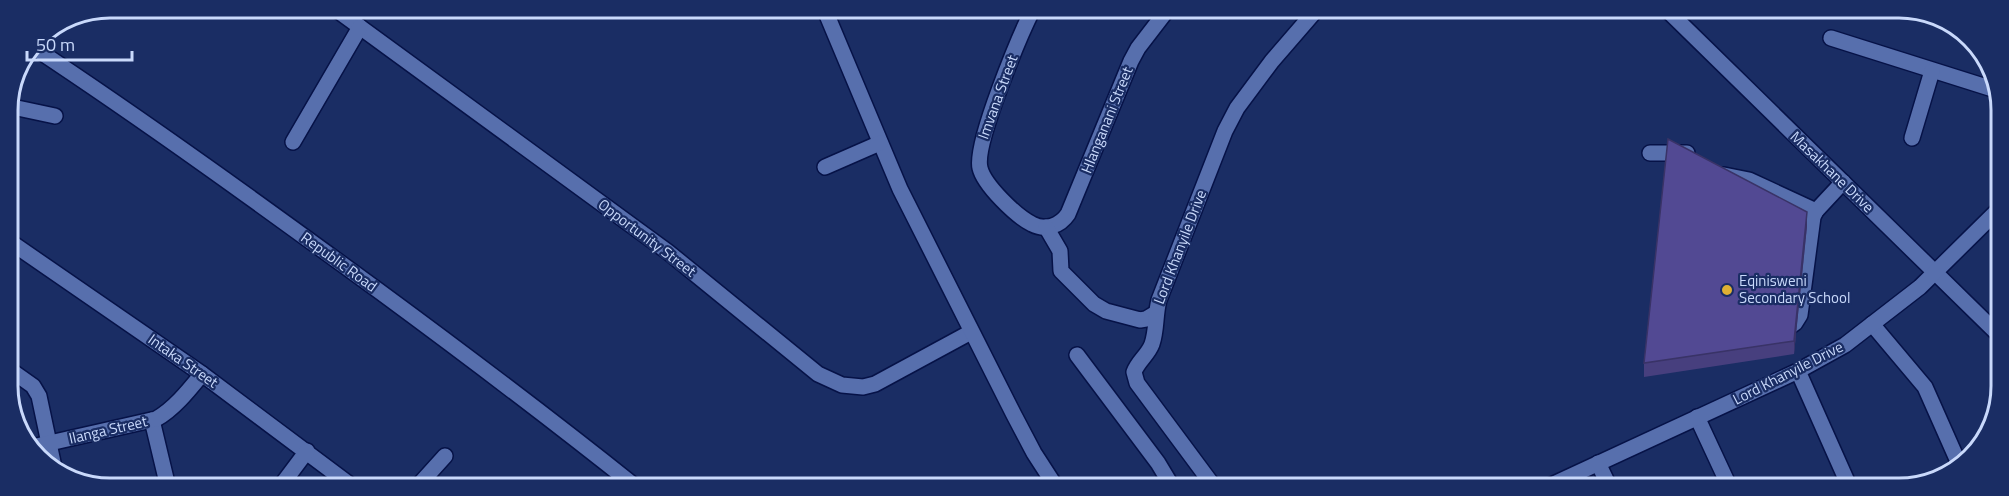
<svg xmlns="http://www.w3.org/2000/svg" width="2009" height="496" viewBox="0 0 2009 496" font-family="'Titillium Web',sans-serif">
<rect width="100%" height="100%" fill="#1a2d64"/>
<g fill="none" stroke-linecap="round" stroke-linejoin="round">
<defs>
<g id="minor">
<polyline points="334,8 668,252 818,374 842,385 863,387 875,384 971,332"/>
<polyline points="824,8 900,189 1014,415 1034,453 1056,487"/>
<path d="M1033 9C1020 35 974 144 980 168 984 185 1016 216 1032 224 1045 231 1060 226 1068 214L1131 61 1138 48 1168 9"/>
<polyline points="1666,9 1999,335"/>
<polyline points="1831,38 1999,91"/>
<path d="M33 47C151 125 265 208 379 291 466 355 552 420 636 487"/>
<polyline points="8,106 55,116"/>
<polyline points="1912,138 1932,71"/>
<polyline points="293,142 360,27"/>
<polyline points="1650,153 1687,153"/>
<polyline points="825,167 880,143"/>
<polyline points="1724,175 1749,180 1816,211"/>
<polyline points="1046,227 1060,251 1061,271 1094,304 1106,311 1140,320 1146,319 1156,313"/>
<polyline points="9,241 202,374 353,487"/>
<polyline points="1872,324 1925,387 1960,466"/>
<polyline points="1784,331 1795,323 1800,315 1813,217 1816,211 1843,182"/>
<polyline points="1077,355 1158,463 1173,488"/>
<polyline points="9,369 33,386 39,396 54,467"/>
<polyline points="1798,371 1850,488"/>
<polyline points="1697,417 1730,488"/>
<polyline points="152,420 168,487"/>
<path d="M32 447 156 419C174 409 189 390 202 374"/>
<polyline points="1598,463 1610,488"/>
<polyline points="280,487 307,451"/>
<polyline points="417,487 445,456"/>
<path d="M1215 488 1137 383 1134 372C1138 361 1148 355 1152 344 1157 329 1155 315 1159 300L1225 131 1237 108 1272 61 1317 9"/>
<polyline points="1545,488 1798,371 1845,345 1920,287 1999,209"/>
</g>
</defs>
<use href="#minor" stroke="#061247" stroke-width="18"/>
<use href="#minor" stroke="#576fad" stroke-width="15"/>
</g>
<polygon fill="#473f7e" points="1807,226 1794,354 1644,377 1644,363"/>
<polygon fill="#393367" points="1807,212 1807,226 1794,354 1794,341"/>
<polygon fill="#524993" stroke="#393367" stroke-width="1.5" points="1668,139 1807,212 1794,341 1644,363"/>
<circle fill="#dfb034" stroke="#1a2d64" stroke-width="2" cx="1727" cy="290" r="6"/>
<g text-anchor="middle" stroke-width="4.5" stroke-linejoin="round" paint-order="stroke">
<g font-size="15" fill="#c9d9fb" stroke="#1a2d64">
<text transform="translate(998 97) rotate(-70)" y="5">Imvana Street</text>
<text transform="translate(1107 120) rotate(-68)" y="5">Hlanganani Street</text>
<text transform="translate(1832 172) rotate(44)" y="5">Masakhane Drive</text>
<text transform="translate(647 238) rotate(37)" y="5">Opportunity Street</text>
<text transform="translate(1180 247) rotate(-69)" y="5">Lord Khanyile Drive</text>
<text transform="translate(339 262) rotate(36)" y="5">Republic Road</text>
<text transform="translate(183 361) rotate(35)" y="5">Intaka Street</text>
<text transform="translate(1788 373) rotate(-27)" y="5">Lord Khanyile Drive</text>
<text transform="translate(108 430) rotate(-13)" y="5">Ilanga Street</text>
</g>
<g font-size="15" fill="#c9d9fb" stroke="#1a2d64" text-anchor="start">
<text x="1739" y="286">Eqinisweni<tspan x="1739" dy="17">Secondary School</tspan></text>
</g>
</g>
<path d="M0 0H2009V496H0ZM110 18H1899A92 92 0 0 1 1991 110V386A92 92 0 0 1 1899 478H110A92 92 0 0 1 18 386V110A92 92 0 0 1 110 18Z" fill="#1a2d64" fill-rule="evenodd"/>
<path fill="none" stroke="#c9d9fb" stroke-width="3" d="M110 18H1899A92 92 0 0 1 1991 110V386A92 92 0 0 1 1899 478H110A92 92 0 0 1 18 386V110A92 92 0 0 1 110 18Z"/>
<path d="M27 51v9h105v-9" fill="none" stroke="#c9d9fb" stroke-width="3"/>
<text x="36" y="51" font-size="18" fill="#c9d9fb" stroke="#1a2d64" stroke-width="4.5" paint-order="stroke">50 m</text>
</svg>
